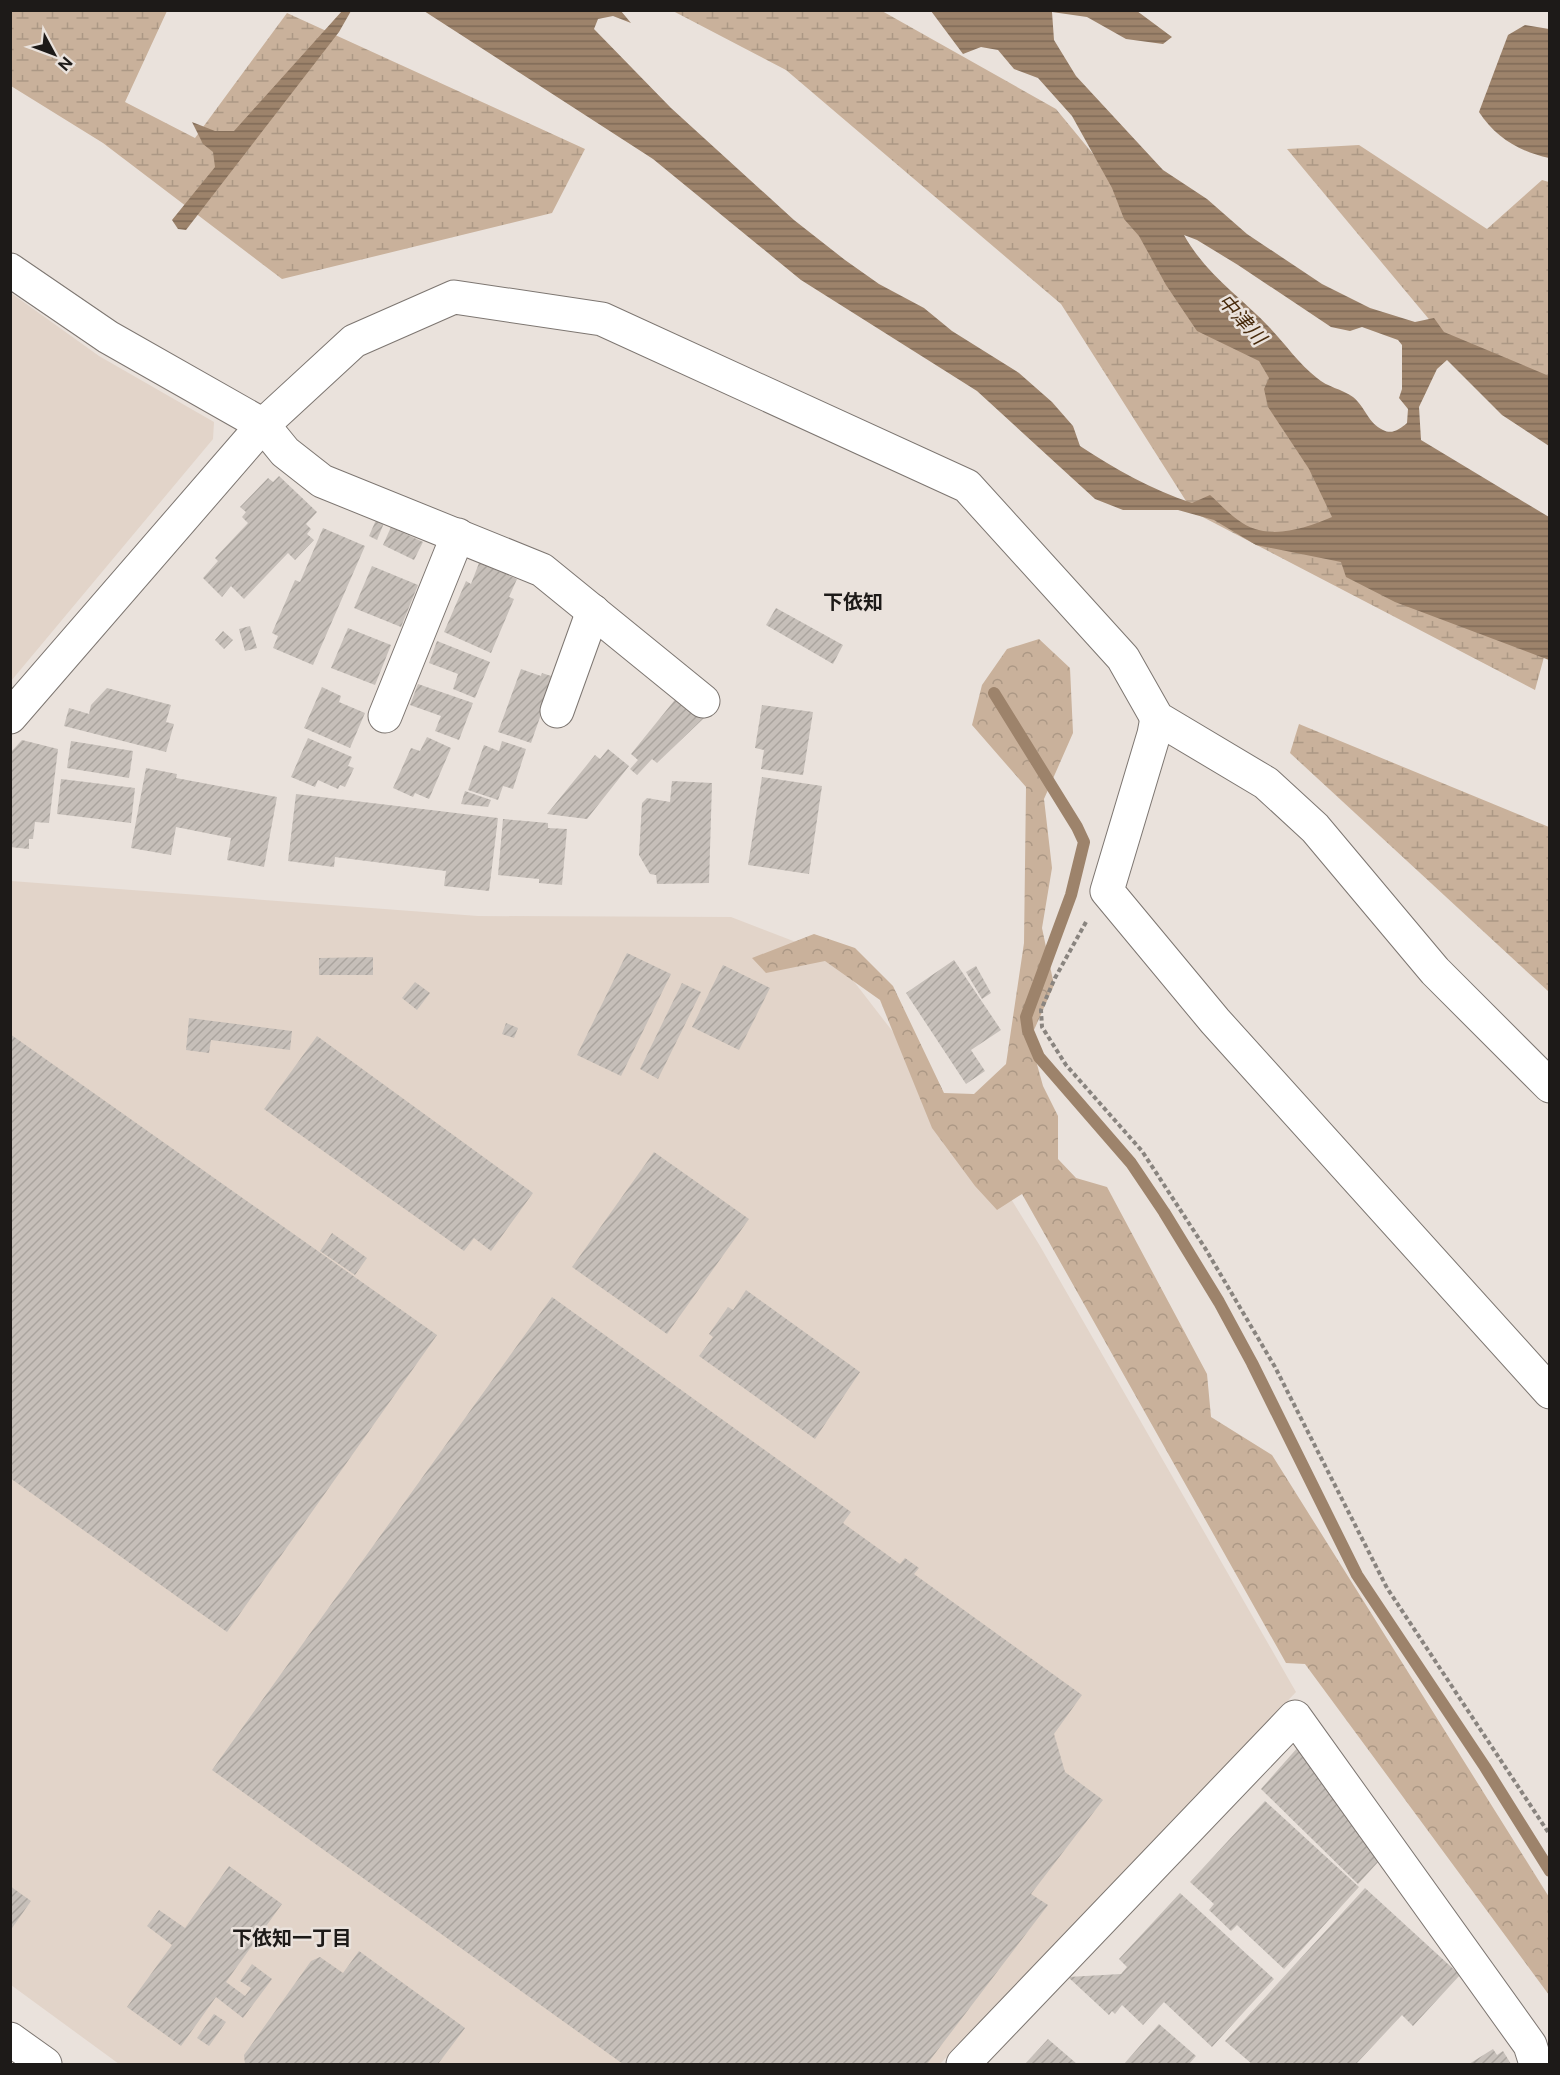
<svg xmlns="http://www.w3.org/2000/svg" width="1560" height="2075" viewBox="0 0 1560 2075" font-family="'Public Sans','Noto Sans JP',sans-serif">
<defs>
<pattern id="forest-crowns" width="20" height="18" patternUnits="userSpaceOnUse" patternTransform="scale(1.5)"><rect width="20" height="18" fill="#c9b19b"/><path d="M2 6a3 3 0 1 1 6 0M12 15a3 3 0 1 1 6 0" fill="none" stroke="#ac9885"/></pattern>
<pattern id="wetland-marsh" width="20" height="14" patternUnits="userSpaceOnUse" patternTransform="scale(1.5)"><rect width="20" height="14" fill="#c9b19b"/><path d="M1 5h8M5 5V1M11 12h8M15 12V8" fill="none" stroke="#ac9885"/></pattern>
<pattern id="water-rules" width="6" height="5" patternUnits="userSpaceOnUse" patternTransform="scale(1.5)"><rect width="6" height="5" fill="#9d836b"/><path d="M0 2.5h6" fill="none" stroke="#7f6a57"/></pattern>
<pattern id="building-hatch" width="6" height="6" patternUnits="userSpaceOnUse" patternTransform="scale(1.5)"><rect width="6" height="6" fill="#c6bfb9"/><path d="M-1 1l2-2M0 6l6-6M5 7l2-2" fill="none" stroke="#aaa49e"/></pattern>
</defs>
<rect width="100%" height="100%" fill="#eae2dc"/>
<g fill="#e2d4c9">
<polygon points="11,293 99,356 214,422 213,439 11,681"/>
<polygon points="11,881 478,916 731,917 835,957 968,1129 1040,1246 1296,1692 940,2064 119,2064 11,1985"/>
</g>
<polygon fill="url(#forest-crowns)" points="1039,639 1070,668 1073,733 1044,799 1052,868 1042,928 1054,985 1030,1039 1043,1086 1058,1116 1058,1159 1076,1178 1107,1187 1207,1374 1211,1417 1272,1455 1549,1897 1549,1995 1305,1664 1286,1663 1022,1194 997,1210 975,1186 932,1128 880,1000 825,961 766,973 752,958 814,934 855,948 893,986 944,1093 974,1094 1006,1064 1024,943 1026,787 972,725 982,685 1007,649"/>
<g fill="url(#wetland-marsh)">
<polygon points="10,11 167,11 125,102 195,138 287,13 585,149 552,213 282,279 103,143 11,86"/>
<polygon points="673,11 882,11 1056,109 1366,486 1549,639 1535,690 1193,512 1061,304 786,70"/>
<polygon points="1359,145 1487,229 1542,180 1549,182 1549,439 1493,396 1287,149"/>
<polygon points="1299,724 1549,827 1549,992 1290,753"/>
</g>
<g fill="url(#water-rules)" fill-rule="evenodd">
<polygon points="342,11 351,11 339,32 186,230 178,229 172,220 215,167 213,152 203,144 192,122 215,131 234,131"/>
<path d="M424 11H621L631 23 613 16 598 19 594 29 671 108 794 220 845 260 879 284 924 308 952 331 1019 373 1052 402 1073 426 1080 446C1115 469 1152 490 1192 503L1210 495C1219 503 1228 513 1238 520 1267 542 1303 529 1332 517L1309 469 1268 407 1264 389 1269 378 1259 361 1197 331 1166 285 1139 236 1124 219 1112 188 1072 116 1038 78 1014 69 998 50 981 47 963 54 931 11H1137L1172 37 1163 44 1126 39 1087 17 1052 12 1054 40 1076 76 1163 170 1207 199 1247 234 1322 284 1370 308 1415 322 1434 318 1444 332 1549 376V446L1502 415 1447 360 1437 369 1419 407 1421 440 1549 517V660L1395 602 1346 577 1341 562 1256 545 1214 520 1178 510H1123L1095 499 977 391 801 280 653 159ZM1184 235 1197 240 1238 265 1331 327 1350 331 1362 327 1398 340 1402 345V389L1399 398 1408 409 1407 423C1400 429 1392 435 1383 430 1368 423 1366 408 1353 397 1342 389 1327 387 1317 378 1299 364 1286 345 1270 328 1239 295 1207 276 1184 235Z"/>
<path d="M1525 25 1549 29V158C1520 152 1495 137 1479 112L1508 35Z"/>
</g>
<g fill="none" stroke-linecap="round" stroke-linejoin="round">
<polyline stroke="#9d836b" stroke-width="12" points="994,693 1077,827 1084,842 1071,895 1026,1017 1028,1031 1039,1057 1131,1163 1164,1212 1219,1302 1252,1363 1357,1575 1485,1767 1550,1871"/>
</g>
<g fill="url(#building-hatch)">
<polygon points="279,476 317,512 306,524 311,529 307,534 314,540 295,560 288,553 244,599 231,586 222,597 203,578 218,561 215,558 248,523 242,517 246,512 240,507 268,478 273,482"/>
<polygon points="376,520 384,523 377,540 369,536"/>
<polygon points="391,527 423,542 414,560 383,545"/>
<polygon points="323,528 365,546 313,665 273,648 278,636 272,633 295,580 300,582"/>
<polygon points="479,563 517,579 509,597 514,599 491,653 444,632 466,581 471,584"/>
<polygon points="372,566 418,585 401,627 354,608"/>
<polygon points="776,608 843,645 833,664 766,625"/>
<polygon points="250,626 257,648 245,651 239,629"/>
<polygon points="348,628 391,645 375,685 331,668"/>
<polygon points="223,631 233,640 224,649 215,640"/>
<polygon points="437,641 490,662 475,698 453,689 458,674 429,663"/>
<polygon points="521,669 541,676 542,673 554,677 531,743 498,732"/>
<polygon points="418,684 473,703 459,740 435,731 441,716 410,705"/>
<polygon points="322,687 341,696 339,702 365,713 350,748 304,728"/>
<polygon points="107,688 171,705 166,722 174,724 166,752 64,726 69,708 89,714 91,705"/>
<polygon points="678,696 704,718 657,763 652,759 637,775 630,769 638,760 631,754"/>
<polygon points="762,705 813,712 803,775 761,769 764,750 755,748"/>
<polygon points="427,737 451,748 429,799 415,793 413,797 393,788 411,748 420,751"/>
<polygon points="308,738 352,757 348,766 354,768 345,787 340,785 338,789 318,780 315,787 291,777"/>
<polygon points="22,740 58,749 49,823 35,822 33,839 29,839 29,849 10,847 10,753"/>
<polygon points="71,741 133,751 129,778 67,768"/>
<polygon points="502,741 526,749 513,789 503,786 498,800 468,790 484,745 499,751"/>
<polygon points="608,749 629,766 587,819 547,814 595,755 600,759"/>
<polygon points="146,768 177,774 176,778 277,797 264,867 227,860 231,838 176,827 171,855 131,848"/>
<polygon points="762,777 822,786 809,874 748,865"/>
<polygon points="61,779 135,788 131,823 57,814"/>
<polygon points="672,781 712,783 709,883 657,884 656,875 650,874 639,855 642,803 647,798 670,802"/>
<polygon points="465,791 491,800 488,807 461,804"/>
<polygon points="296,794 498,818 489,891 444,886 446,871 335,857 334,867 288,861"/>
<polygon points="503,819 548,823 548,828 567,829 562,885 539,883 539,879 498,875"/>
<polygon points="627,953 671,974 621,1076 577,1055"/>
<polygon points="373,957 373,975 319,975 319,958"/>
<polygon points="954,960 1001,1030 971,1050 985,1071 966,1084 906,993"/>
<polygon points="723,965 770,988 739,1050 692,1027"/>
<polygon points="976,966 991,993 982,999 966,972"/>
<polygon points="415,982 430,993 417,1010 402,998"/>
<polygon points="682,983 701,992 658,1079 640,1069"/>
<polygon points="189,1018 292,1031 290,1050 211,1040 209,1053 186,1050"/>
<polygon points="506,1023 518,1028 514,1038 502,1034"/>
<polygon points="10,1034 437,1335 227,1632 10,1478"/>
<polygon points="317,1036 533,1193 491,1251 474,1238 464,1251 264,1109"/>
<polygon points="654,1152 749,1219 667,1334 572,1267"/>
<polygon points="332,1233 367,1258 355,1275 320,1251"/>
<polygon points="746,1290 860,1372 815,1439 699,1356 713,1337 709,1334 728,1307 733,1310"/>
<polygon points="552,1297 851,1512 843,1523 900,1564 905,1558 919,1568 914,1574 1082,1695 1054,1734 1065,1772 1103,1800 1031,1894 1048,1905 927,2064 623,2064 212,1770"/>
<polygon points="1299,1746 1379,1861 1358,1884 1261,1789"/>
<polygon points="1265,1801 1359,1887 1284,1969 1237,1925 1231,1931 1209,1910 1214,1904 1190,1882"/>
<polygon points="229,1866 282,1904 226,1982 245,1996 251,1988 240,1981 252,1964 272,1979 243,2018 216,1997 181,2046 127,2007 172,1945 147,1926 159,1910 185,1928"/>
<polygon points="10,1886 31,1901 10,1931"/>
<polygon points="1365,1888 1460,1975 1413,2026 1402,2015 1356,2064 1252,2064 1225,2041"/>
<polygon points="1180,1893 1274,1979 1212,2047 1164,2002 1143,2025 1122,2005 1115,2014 1112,2011 1109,2015 1068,1977 1121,1974 1127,1967 1119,1959"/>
<polygon points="359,1951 465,2028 438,2064 245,2064 244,2055 311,1961 320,1957 343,1973"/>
<polygon points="214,2014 226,2022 209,2046 197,2038"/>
<polygon points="1159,2024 1196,2056 1189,2064 1124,2064"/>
<polygon points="1048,2039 1077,2064 1025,2064"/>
<polygon points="1493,2049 1497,2055 1503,2051 1511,2064 1469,2064"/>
</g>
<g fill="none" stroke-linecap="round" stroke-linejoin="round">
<defs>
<g id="minor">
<polyline points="10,270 108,337 263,425 285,452 322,481 542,570 703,701"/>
<polyline points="557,711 593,611"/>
<polyline points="385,716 458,535"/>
<polyline points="10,717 263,425 354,341 454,297 602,319 967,486 1123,658 1157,718 1266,783 1315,828 1435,971 1550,1086"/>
<polyline points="1157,718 1154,734 1107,891 1215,1021 1550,1392"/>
<polyline points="963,2064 1295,1717 1530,2045 1536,2064"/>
</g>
<polyline id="highway" points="10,2039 45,2064"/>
</defs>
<use href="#minor" stroke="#7d7671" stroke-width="35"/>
<use href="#highway" stroke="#7d7671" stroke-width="35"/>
<polyline stroke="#89847f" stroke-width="4" stroke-dasharray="4.5 3" stroke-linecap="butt" points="1086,922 1055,978 1041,1010 1042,1027 1066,1065 1142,1151 1205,1248 1275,1367 1387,1588 1550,1835"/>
<use href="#minor" stroke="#fff" stroke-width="33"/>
<use href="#highway" stroke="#fff" stroke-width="33"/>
</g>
<g text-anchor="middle" stroke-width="5" stroke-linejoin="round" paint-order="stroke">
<g font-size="20" font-style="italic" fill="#482b0c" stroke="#eae2dc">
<text transform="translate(1242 319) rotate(48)" y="7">中津川</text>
</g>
<g font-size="20" font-weight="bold" fill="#1d1a18" stroke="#eae2dc">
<text x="853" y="609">下依知</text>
<text x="292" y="1945">下依知一丁目</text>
</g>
</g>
<rect width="1560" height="2075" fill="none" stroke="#1d1a18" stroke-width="24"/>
<g transform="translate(54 54) rotate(131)" stroke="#eae2dc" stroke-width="4.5" paint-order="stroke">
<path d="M0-4.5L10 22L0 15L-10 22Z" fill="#1d1a18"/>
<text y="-9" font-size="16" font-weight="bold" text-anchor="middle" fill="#1d1a18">N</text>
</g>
</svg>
